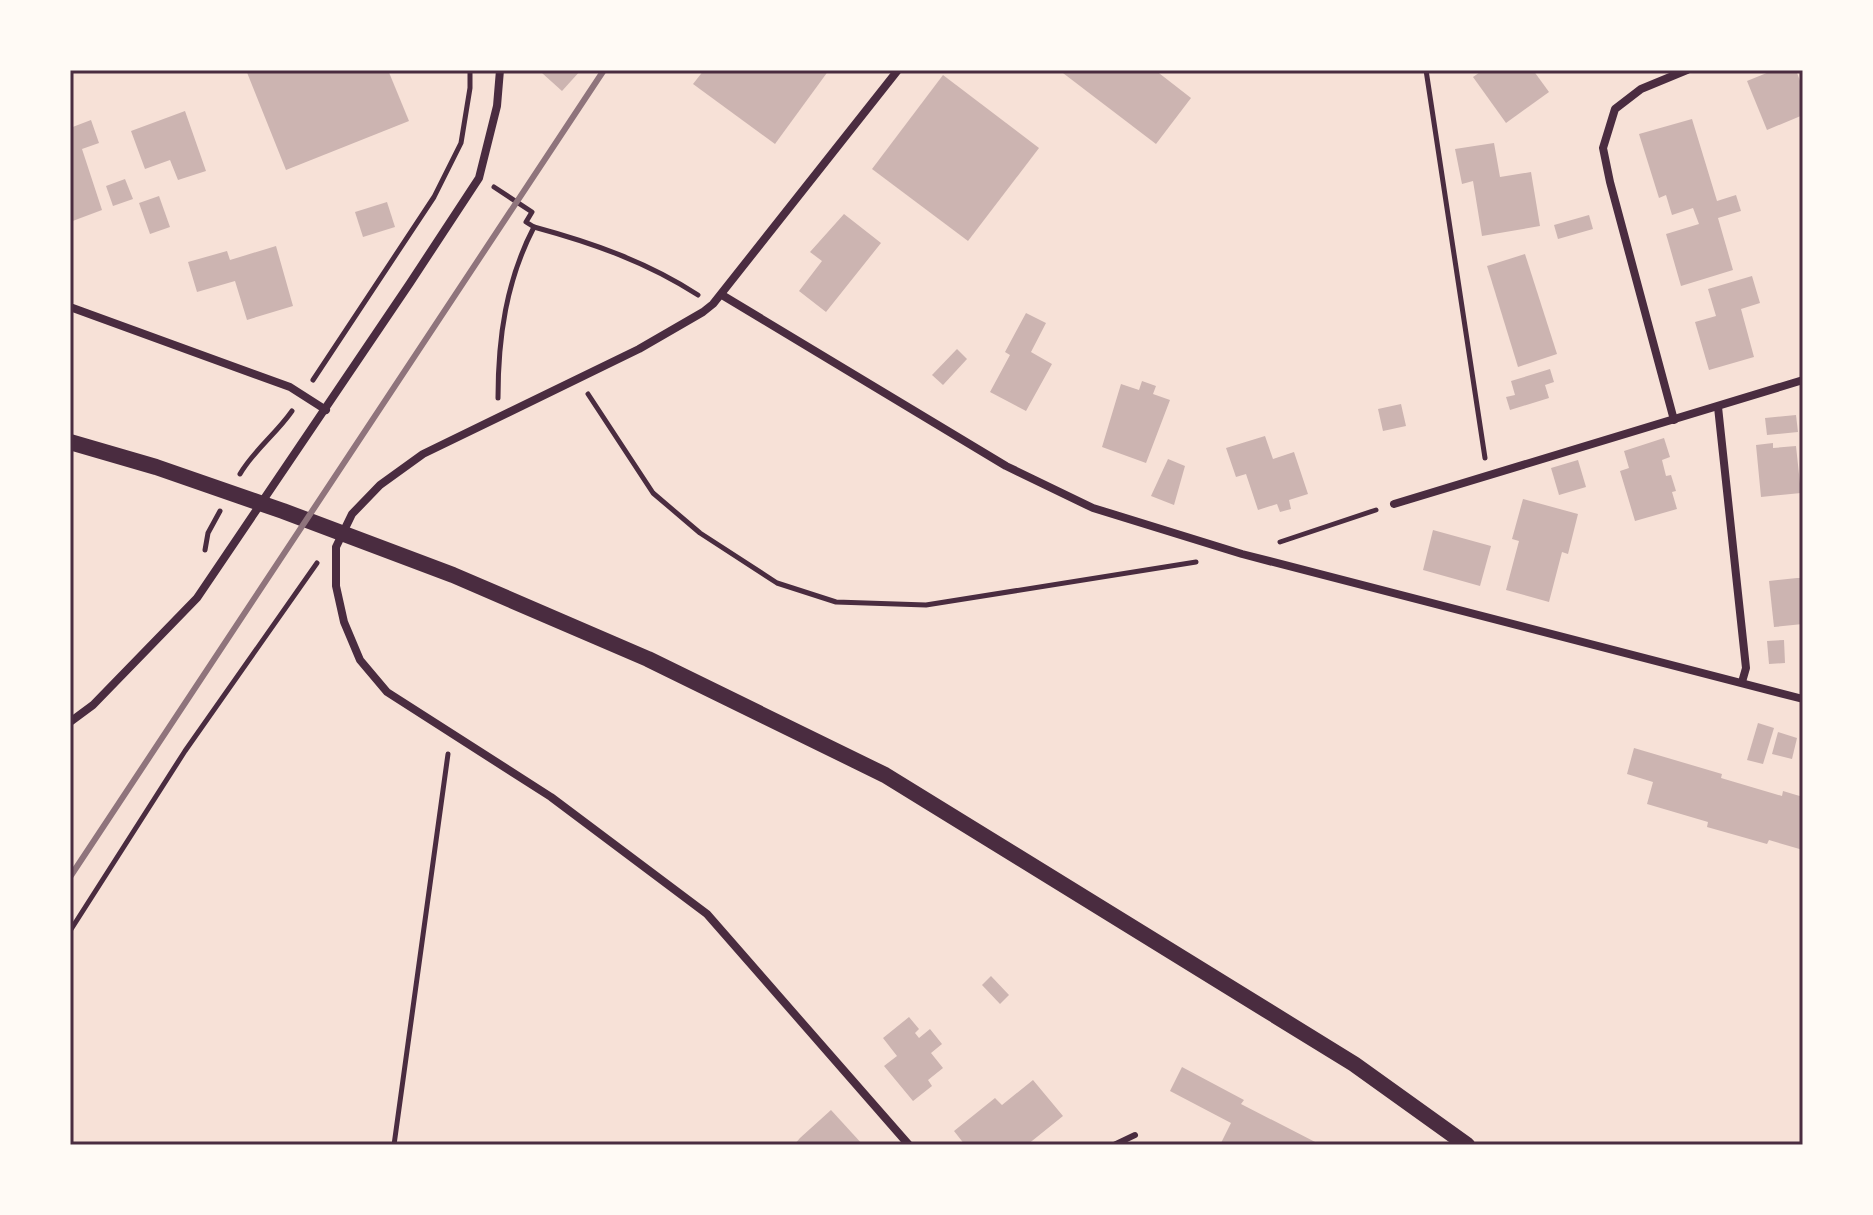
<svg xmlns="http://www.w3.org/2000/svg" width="1873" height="1215" viewBox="0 0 1873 1215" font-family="'Archivo Narrow',sans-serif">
<rect width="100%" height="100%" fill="#f7e1d7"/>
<g fill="#ccb4b1">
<polygon points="246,70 388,70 409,121 286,170"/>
<polygon points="544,70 581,70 562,91 542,73"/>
<polygon points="704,70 829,70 775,144 693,84"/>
<polygon points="1059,70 1155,70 1191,98 1156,144"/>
<polygon points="1483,70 1533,70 1549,92 1506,123 1473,77"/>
<polygon points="1774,70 1796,70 1803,89 1803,115 1767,130 1747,81"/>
<polygon points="943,75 1039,148 968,241 872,169"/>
<polygon points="185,111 206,171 178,180 170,160 145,169 131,131"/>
<polygon points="1692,119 1717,201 1736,195 1741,211 1718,218 1733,270 1681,286 1666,234 1699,224 1693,208 1672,215 1666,195 1659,198 1639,134"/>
<polygon points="91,120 99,143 82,149 102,210 70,222 70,128"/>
<polygon points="1494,143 1500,177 1531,172 1540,226 1482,236 1473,181 1462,184 1455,149"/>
<polygon points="125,179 133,199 113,206 106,186"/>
<polygon points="159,196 170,227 150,234 139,203"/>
<polygon points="387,202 395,227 363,237 355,212"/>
<polygon points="844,214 881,243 826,312 799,291 822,261 810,252"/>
<polygon points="1589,215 1593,229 1558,239 1554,225"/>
<polygon points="276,246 293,306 247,320 235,281 197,292 188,262 227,251 230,260"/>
<polygon points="1525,254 1557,354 1518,367 1487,266"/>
<polygon points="1752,276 1760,303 1741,309 1754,357 1709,370 1695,322 1716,316 1708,289"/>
<polygon points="1026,313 1046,323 1031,352 1052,364 1026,411 990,392 1010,355 1005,352"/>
<polygon points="957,349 967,359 943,385 932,375"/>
<polygon points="1550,369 1554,382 1545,385 1549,398 1510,410 1506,397 1515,395 1511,381"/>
<polygon points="1142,381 1156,386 1153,394 1170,400 1146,463 1102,447 1121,384 1139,390"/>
<polygon points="1401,404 1406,426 1383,431 1378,409"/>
<polygon points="1796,415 1798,432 1767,435 1765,418"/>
<polygon points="1265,436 1273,459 1294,452 1308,494 1289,500 1291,509 1280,512 1277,504 1258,510 1246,474 1236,477 1226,448"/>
<polygon points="1664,438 1670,457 1662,460 1666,476 1671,475 1676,491 1672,492 1677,509 1635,521 1620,471 1629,468 1624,451"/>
<polygon points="1773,443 1773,448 1796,446 1801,493 1761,497 1756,445"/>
<polygon points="1168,459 1185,466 1174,505 1151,496"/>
<polygon points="1578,460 1586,487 1559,495 1551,468"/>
<polygon points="1523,499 1578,514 1568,554 1562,552 1549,602 1506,590 1519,541 1512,539"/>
<polygon points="1433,530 1491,546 1480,586 1423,570"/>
<polygon points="1797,578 1803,578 1803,624 1774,627 1769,581"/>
<polygon points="1784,640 1785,663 1769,664 1767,641"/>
<polygon points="1758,723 1774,728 1763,764 1747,760"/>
<polygon points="1778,732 1797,738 1792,759 1772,754"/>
<polygon points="1634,748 1722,774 1721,778 1782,796 1783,791 1803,797 1803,850 1769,840 1767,844 1707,827 1708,822 1647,804 1653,782 1627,774"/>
<polygon points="991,976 1009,995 1000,1004 982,985"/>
<polygon points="909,1017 919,1029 915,1033 919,1038 930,1029 942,1044 931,1053 943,1068 928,1080 932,1086 913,1101 884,1066 897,1056 883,1038"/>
<polygon points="1182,1067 1244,1100 1241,1104 1321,1145 1220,1145 1231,1123 1170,1091"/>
<polygon points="1033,1080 1063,1116 1027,1145 965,1145 954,1131 995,1098 1002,1105"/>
<polygon points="831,1110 863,1145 794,1145 800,1138"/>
</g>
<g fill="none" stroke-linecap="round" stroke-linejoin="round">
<g stroke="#4a2c40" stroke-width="5">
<polyline points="1426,70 1485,458"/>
<path d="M494 187 532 212 526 222 534 227C593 243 647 262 698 295"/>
<polyline points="313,380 434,197 461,143 470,88 470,70"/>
<polyline points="588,394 653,493 700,533 777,583 836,602 926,605 1196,562"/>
<path d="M498 398C498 338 506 281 534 227"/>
<path d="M240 474C254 450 276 434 292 411"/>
<polyline points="1280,542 1376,510"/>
<polyline points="205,550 208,533 220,511"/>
<polyline points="70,931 185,751 317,563"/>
<polyline points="394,1145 448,754"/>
</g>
<polyline stroke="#4a2c40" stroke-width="6" points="1114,1145 1135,1135"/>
<g stroke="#4a2c40" stroke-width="8">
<polyline points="898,70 713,304 703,312 639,349 423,454 380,485 352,514 336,547 336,586 344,622 360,660 387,692 551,797 707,914 909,1145"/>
<polyline points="722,295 1006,466 1093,508 1242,554 1803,699"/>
<polyline points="70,307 290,387 326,410"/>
<polyline points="1718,407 1746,668 1742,682"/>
<polyline points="1674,420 1610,182 1603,148 1615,109 1641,89 1687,70"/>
<polyline points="1394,504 1803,380"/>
<polyline points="70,722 93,705 197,598 410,283 479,178 497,106 500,70"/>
</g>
<polyline stroke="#4a2c40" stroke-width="16" points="70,442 156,467 283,511 453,575 648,659 885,775 1354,1064 1467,1145"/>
<polyline stroke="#8f747c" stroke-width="6" points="70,877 604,70"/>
</g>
<rect width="1873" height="1215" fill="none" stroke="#fffaf5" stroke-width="144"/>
<rect x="72" y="72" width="1729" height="1071" fill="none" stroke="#4a2c40" stroke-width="3"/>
</svg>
